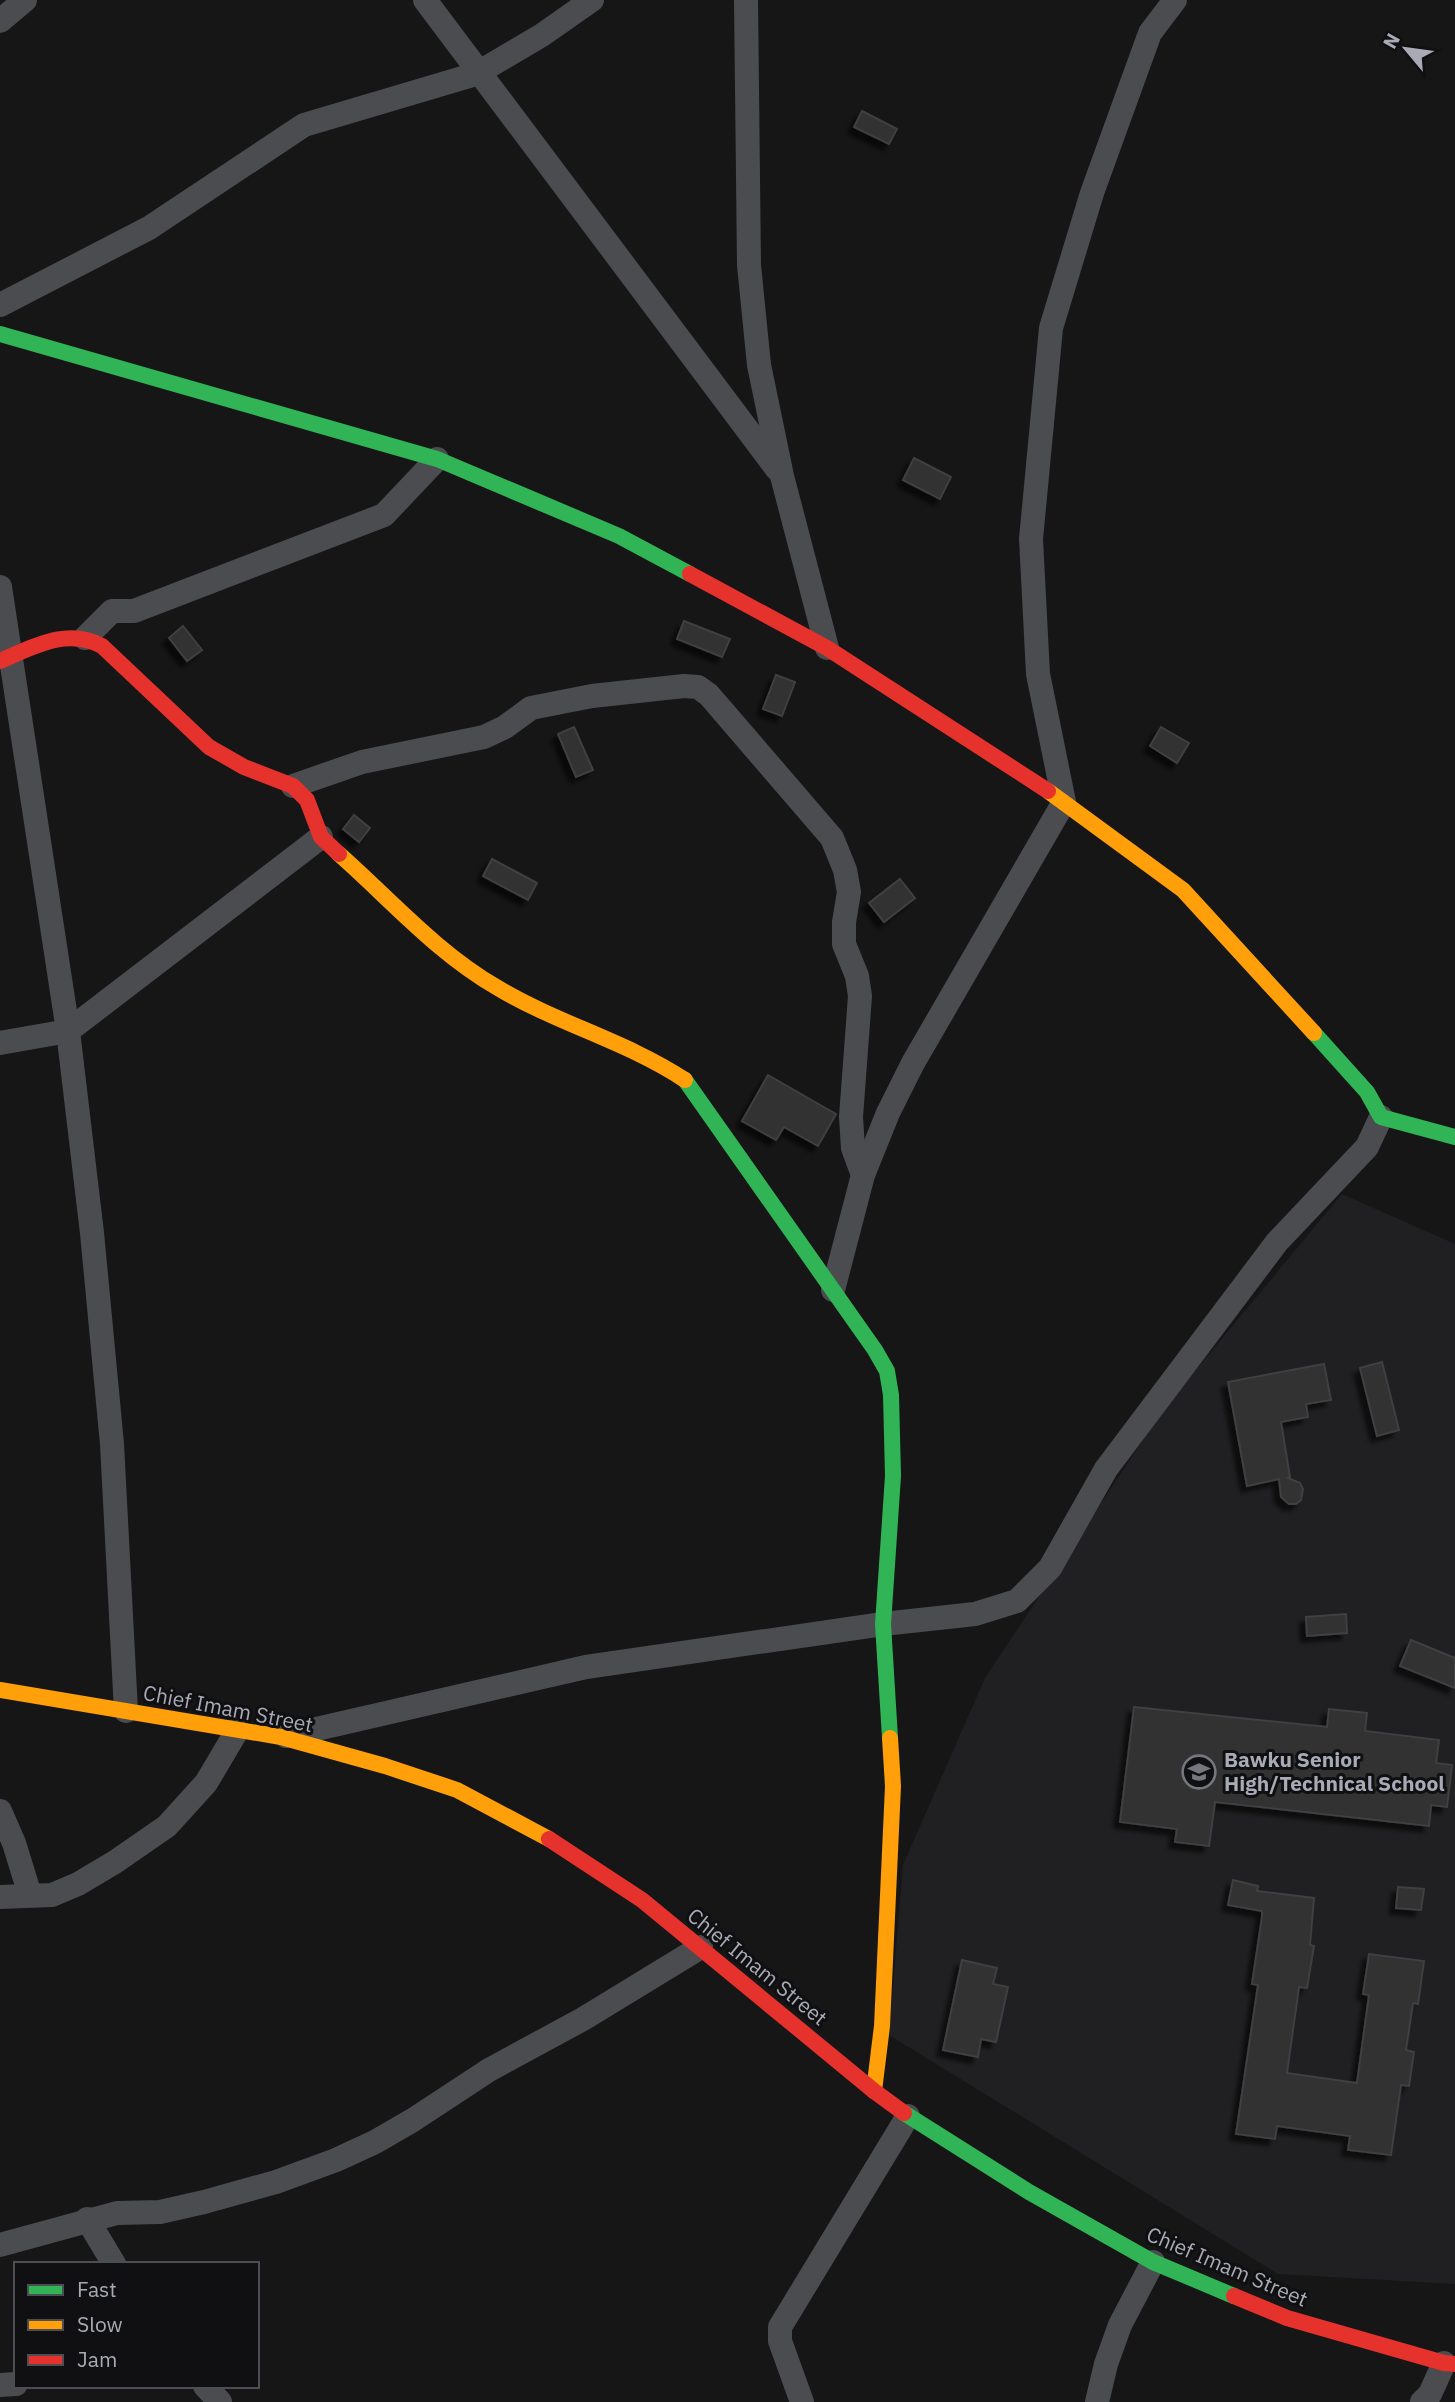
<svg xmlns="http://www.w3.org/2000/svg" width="1455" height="2402" viewBox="0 0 1455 2402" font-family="'IBM Plex Sans',sans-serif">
<defs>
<filter id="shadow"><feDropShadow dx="-6" dy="6" stdDeviation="2" flood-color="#0009"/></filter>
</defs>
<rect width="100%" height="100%" fill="#161616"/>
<polygon fill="#202022" points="1342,1194 1455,1244 1455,2284 1278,2274 889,2035 903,1865 985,1678 1165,1407"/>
<g fill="#313132" stroke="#3f3f42" stroke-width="2" filter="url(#shadow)">
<polygon points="862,111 897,129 889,144 854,127"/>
<polygon points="914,458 951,477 940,499 903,480"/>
<polygon points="684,621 730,639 722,657 677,639"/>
<polygon points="183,626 202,650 187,661 169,638"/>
<polygon points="776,675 795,682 782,716 763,709"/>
<polygon points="574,727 593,770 576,777 558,734"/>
<polygon points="1161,727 1189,743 1177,763 1150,746"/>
<polygon points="354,815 370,828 359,842 343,829"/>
<polygon points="492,859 537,883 528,900 483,876"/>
<polygon points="900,879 915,898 884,922 869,903"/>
<polygon points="768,1075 836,1114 818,1146 784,1127 776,1140 742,1121"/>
<polygon points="1382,1362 1399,1430 1377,1436 1360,1368"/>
<polygon points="1324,1364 1331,1400 1306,1404 1308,1417 1281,1422 1290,1477 1288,1478 1300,1483 1303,1489 1301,1500 1296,1504 1289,1504 1281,1497 1279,1479 1247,1486 1228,1382"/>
<polygon points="1346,1614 1347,1633 1307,1636 1306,1617"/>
<polygon points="1411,1640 1455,1658 1455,1688 1400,1666"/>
<polygon points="1134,1707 1327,1727 1329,1709 1367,1713 1365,1731 1439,1740 1436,1763 1452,1765 1447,1807 1431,1805 1429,1826 1215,1802 1209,1846 1175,1842 1177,1829 1120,1822"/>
<polygon points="1233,1880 1258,1886 1257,1891 1314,1898 1310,1945 1314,1946 1307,1988 1299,1987 1287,2073 1357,2083 1369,1995 1363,1994 1369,1954 1424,1961 1418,2004 1413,2003 1406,2050 1414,2052 1409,2086 1401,2085 1391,2155 1348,2150 1350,2136 1277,2126 1275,2139 1236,2134 1258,1985 1252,1984 1262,1917 1262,1911 1228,1905"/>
<polygon points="1398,1887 1424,1889 1421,1910 1396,1908"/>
<polygon points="962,1960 997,1968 993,1984 1008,1987 996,2042 981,2039 978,2057 943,2050"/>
</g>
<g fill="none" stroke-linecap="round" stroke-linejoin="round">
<g stroke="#4b4c4f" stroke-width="24">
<polyline points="425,0 777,469"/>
<polyline points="746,0 749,265 759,365 782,476 827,648"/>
<polyline points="0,21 25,0"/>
<polyline points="0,305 149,228 304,125 476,74 542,35 592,0"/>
<polyline points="0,587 68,1031 92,1233 112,1444 126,1711"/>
<polyline points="85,638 112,611 134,611 384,515 437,459"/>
<polyline points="293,786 362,762 484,737 505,727 531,708 592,696 684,686 698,687 709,695 832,838 845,870 849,892 844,922 844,944 857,976 860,996 851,1117 853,1148 863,1175"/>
<polyline points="0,1043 68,1031 321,837"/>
<polyline points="833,1290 863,1175 888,1113 913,1063 1064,802 1038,674 1031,539 1051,328 1092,193 1150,33 1175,0"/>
<polyline points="286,1736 586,1667 883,1624 975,1614 1017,1601 1050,1568 1106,1469 1277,1242 1367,1147 1381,1117"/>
<polyline points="0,1811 14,1843 30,1895"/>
<polyline points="0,1897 52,1895 78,1884 115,1862 167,1826 206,1783 238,1729"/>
<polyline points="87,2219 114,2264"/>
<polyline points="0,2245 117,2213 160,2212 204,2202 276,2182 336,2160 375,2142 413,2120 489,2070 583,2019 701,1947"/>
<polyline points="0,2385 16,2384"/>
<polyline points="205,2386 220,2402"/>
<polyline points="802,2402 780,2341 780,2327 908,2116"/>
<polyline points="1097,2402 1106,2364 1120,2325 1153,2262"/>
<polyline points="1422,2402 1430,2394 1444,2363"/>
</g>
<g stroke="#30b455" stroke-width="16">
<polyline points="0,334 437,459 619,536 690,574"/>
<polyline points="1314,1033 1367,1092 1381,1117 1455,1137"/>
<polyline points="685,1080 875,1350 887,1371 891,1395 893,1476 883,1624 890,1738"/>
<polyline points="904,2113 1029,2192 1153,2262 1234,2296"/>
</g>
<g stroke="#ff9f0a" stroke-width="16">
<polyline points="1048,791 1183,890 1314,1033"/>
<path d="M339 854C391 900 437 953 498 988 558 1024 626 1041 685 1080"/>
<polyline points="0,1690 281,1737 385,1766 457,1790 549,1839"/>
<polyline points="874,2091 882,2026 893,1786 890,1738"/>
</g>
<g stroke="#e5322d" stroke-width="16">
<polyline points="690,574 827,648 1048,791"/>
<path d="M0 661C33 647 67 627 102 646L209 747 244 767 293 786 307 800 321 837 339 854"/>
<polyline points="549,1839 642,1900 874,2091 904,2113"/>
<polyline points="1234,2296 1287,2318 1444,2363 1455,2364"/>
</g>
</g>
<defs>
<symbol id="school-ring" viewBox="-11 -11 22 22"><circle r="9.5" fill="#101012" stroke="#75777e" stroke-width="1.5"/><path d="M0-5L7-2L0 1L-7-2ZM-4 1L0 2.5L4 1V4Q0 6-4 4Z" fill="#75777e"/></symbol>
</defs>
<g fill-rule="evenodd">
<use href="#school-ring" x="1180" y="1753" width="38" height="38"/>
</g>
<g text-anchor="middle" stroke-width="6" stroke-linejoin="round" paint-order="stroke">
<g font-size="21" fill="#a8abb6" stroke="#101012">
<text transform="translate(228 1709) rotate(11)" y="7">Chief Imam Street</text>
<text transform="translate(757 1967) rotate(39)" y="7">Chief Imam Street</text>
<text transform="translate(1227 2267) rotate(23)" y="7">Chief Imam Street</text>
</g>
<g font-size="21" font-weight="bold" fill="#a8abb6" stroke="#101012" text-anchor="start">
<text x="1224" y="1767">Bawku Senior<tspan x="1224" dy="24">High/Technical School</tspan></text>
</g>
</g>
<rect x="14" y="2262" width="245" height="126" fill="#101012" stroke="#4d4e54" stroke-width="2"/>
<rect x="28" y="2285" width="35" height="10" fill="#30b455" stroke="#4d4e54" stroke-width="2"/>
<text x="77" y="2297" font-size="21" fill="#a8abb6">Fast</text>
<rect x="28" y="2320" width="35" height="10" fill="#ff9f0a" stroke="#4d4e54" stroke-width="2"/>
<text x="77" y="2332" font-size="21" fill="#a8abb6">Slow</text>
<rect x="28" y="2355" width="35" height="10" fill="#e5322d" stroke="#4d4e54" stroke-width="2"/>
<text x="77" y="2367" font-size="21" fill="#a8abb6">Jam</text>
<g transform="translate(1406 49) rotate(299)" stroke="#101012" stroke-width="5" paint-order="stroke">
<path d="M0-5L12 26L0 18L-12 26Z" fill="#a8abb6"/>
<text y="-10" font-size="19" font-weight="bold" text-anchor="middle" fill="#a8abb6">N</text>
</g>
</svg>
